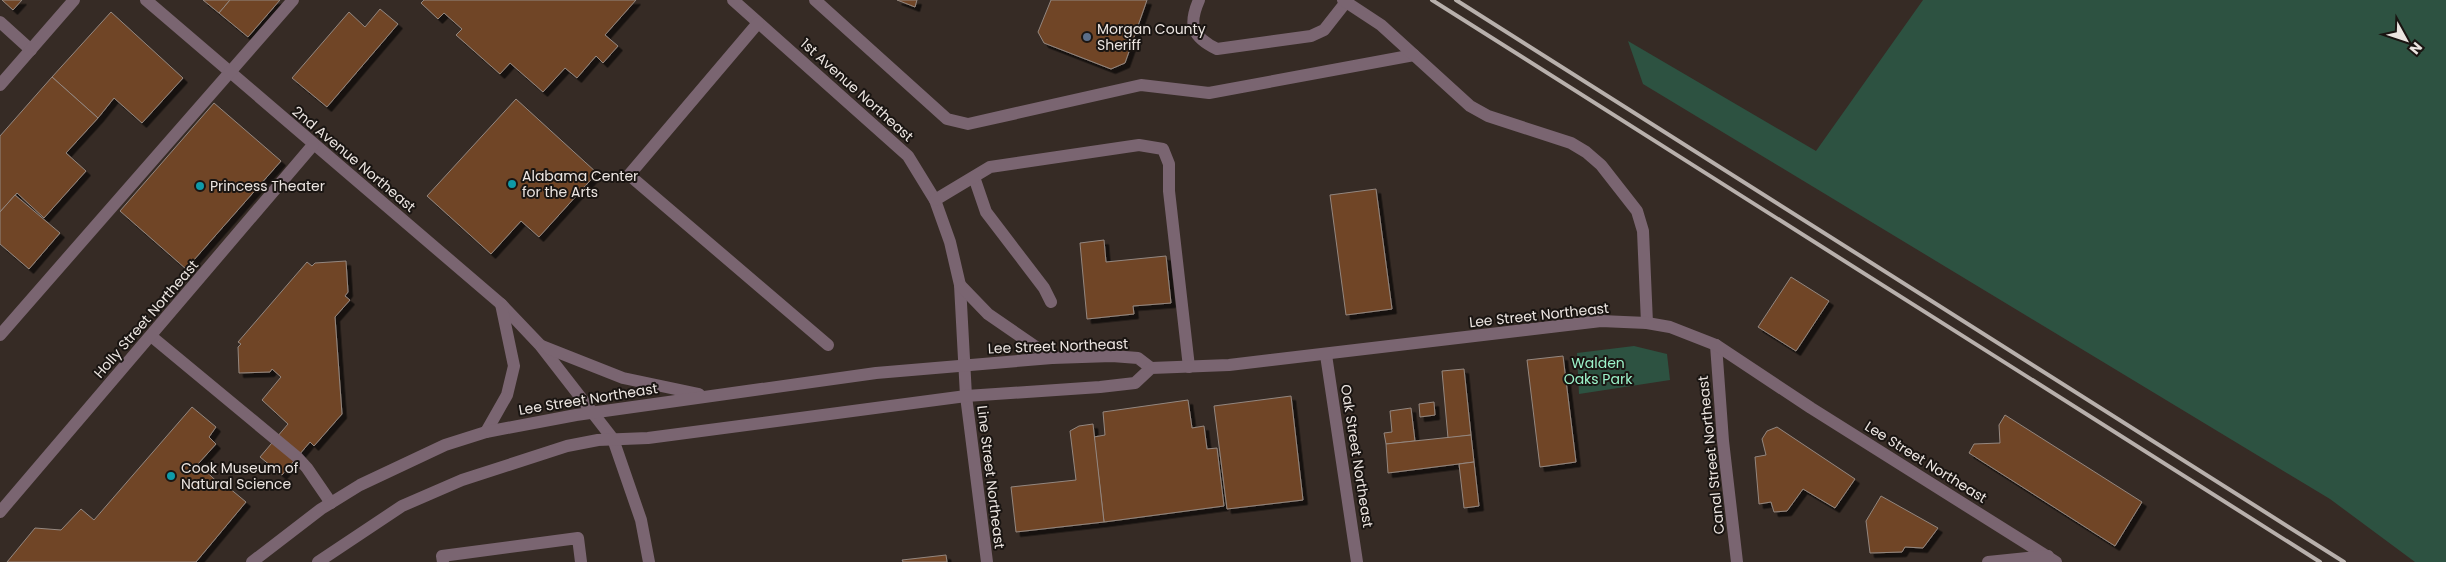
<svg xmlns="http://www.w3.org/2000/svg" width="2446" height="562" viewBox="0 0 2446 562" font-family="Poppins,sans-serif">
<defs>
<filter id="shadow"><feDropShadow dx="4.5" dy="4.5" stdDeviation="0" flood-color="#0009"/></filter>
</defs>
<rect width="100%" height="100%" fill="#362b25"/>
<g fill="#2d5241">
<polygon points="1923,0 2446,0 2446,562 2415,562 2330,499 1643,84 1628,41 1816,151"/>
<polygon points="1634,346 1667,354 1670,380 1579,394 1577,353"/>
</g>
<g fill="#6f4528" stroke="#94877f" filter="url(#shadow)">
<polygon points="2,0 22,0 13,10"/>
<polygon points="203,0 230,0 219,13"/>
<polygon points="230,0 280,0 248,37 219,13"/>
<polygon points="424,0 636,0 605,35 618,46 603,63 596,56 577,78 565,68 543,92 510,63 500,74 456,35 462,29 444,13 438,19 421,3"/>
<polygon points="897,0 917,0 915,7"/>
<polygon points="1051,0 1147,0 1125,63 1111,69 1044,43 1038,32"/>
<polygon points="380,9 398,24 327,107 292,78 349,12 365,27"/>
<polygon points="111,12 183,78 142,123 114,98 98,118 52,77"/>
<polygon points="52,77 98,118 66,153 86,171 44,218 17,193 0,212 0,136"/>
<polygon points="516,99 597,173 539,237 521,221 491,254 427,196"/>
<polygon points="214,103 281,161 186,269 120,211"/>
<polygon points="1376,189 1392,309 1346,315 1330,195"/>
<polygon points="15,195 60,233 29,269 0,244 0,212"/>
<polygon points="1104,240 1106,262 1166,256 1171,303 1133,306 1134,314 1087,319 1080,243"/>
<polygon points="346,261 348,292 345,296 350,300 335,317 342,414 314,446 310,442 282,475 260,457 288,424 262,400 281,377 272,369 270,372 239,373 238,347 241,344 238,342 307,262 312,266 315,263"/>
<polygon points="1791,277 1829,301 1796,351 1758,327"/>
<polygon points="1563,356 1576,462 1540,467 1527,360"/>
<polygon points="1464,369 1471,435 1448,438 1442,371"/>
<polygon points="1291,396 1303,500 1227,509 1214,406"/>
<polygon points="1188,400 1192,428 1204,426 1207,449 1217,448 1224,506 1104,522 1094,437 1105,435 1103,412"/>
<polygon points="1434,402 1435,415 1420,417 1419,404"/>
<polygon points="192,407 216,427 209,437 216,444 198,464 226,490 228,487 246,502 196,562 7,562 35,528 61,530 81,509 94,520"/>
<polygon points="1411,408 1415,441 1386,444 1384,433 1392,432 1390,411"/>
<polygon points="2005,415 2142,502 2115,546 1969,453 1974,444 2000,443 1999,425"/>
<polygon points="1093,424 1104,522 1016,532 1011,487 1076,480 1070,431 1079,426"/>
<polygon points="1777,427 1855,479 1835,508 1803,489 1787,511 1774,512 1771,502 1759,504 1755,457 1766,455 1762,439 1767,431"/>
<polygon points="1471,435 1474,462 1388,473 1386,444"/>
<polygon points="1474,462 1479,506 1464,508 1459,464"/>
<polygon points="1881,496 1938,528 1923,548 1905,547 1902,552 1870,553 1866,521"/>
<polygon points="946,555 947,562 903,562 902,560"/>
</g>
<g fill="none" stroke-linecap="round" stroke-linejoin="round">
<g stroke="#7a6571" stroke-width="12">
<polyline points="146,0 501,304 540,345 613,439 641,520 649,562"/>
<polyline points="733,0 908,156 935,200 950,242 960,285 966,396 987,562"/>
<polyline points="815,0 947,119 968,124 1141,85 1209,93 1414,55"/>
<path d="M1199 0C1188 25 1192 37 1217 49L1311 36 1324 30 1346 2"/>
<polyline points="1343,0 1381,25 1470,106 1488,116 1571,143 1586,152 1601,165 1637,211 1643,231 1647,323"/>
<polyline points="0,22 31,50"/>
<polyline points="758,23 629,175 828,345"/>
<polyline points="0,85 74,0"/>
<polyline points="974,177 986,212 1044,288 1051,302"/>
<polyline points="935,200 990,167 1139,145 1163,149 1169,164 1169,191 1189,367"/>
<polyline points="960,285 988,314 1052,358"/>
<polyline points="0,335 293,0"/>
<polyline points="151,336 297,457 307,468 331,503"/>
<polyline points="1716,345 1723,441 1737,562"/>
<polyline points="542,346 623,378 699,394"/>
<polyline points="1326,355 1357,562"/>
<polyline points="486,432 507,395 514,366 501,304"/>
<polyline points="0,512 313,145"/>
<polyline points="252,562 321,509 360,485 445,445 486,432 576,415 876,373 1052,358 1112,356 1138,358 1151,368"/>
<polyline points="318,562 402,506 462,480 567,446 598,440 648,438 966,396 1100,387 1135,383 1151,368 1229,365 1601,321 1647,323 1670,327 1716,345 1811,408 2056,562"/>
<polyline points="443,562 442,556 578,538 581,562"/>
<polyline points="1988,562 2048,556"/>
</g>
<g stroke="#b8b0ac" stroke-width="4">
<polyline points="1432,0 2320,562"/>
<polyline points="1456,0 2344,562"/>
</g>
</g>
<circle fill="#5c6f8a" stroke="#1a1512" stroke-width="2" cx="1087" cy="37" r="5"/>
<g fill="#0f9aa8" stroke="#1a1512" stroke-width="2">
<circle cx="512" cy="184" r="5"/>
<circle cx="200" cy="186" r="5"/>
<circle cx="171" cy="476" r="5"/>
</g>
<g text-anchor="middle" stroke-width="4" stroke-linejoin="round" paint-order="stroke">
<g font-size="14" fill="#ece5e1" stroke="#1a1512" text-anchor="start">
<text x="1097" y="34">Morgan County<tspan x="1097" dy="16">Sheriff</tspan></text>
<text x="522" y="181">Alabama Center<tspan x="522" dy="16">for the Arts</tspan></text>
<text x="210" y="191">Princess Theater</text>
<text x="181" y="473">Cook Museum of<tspan x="181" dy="16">Natural Science</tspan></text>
</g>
<g font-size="14" fill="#ece5e1" stroke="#1a1512">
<text transform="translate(857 90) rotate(42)" y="5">1st Avenue Northeast</text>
<text transform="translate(354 159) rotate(40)" y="5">2nd Avenue Northeast</text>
<text transform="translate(1539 315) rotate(-6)" y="5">Lee Street Northeast</text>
<text transform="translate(146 319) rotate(-49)" y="5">Holly Street Northeast</text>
<text transform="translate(1058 346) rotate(-2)" y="5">Lee Street Northeast</text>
<text transform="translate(588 399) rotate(-9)" y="5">Lee Street Northeast</text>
<text transform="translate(1711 455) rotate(-96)" y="5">Canal Street Northeast</text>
<text transform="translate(1357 456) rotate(81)" y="5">Oak Street Northeast</text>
<text transform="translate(1926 462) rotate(32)" y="5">Lee Street Northeast</text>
<text transform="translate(991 477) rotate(83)" y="5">Line Street Northeast</text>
</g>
<g font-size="14" fill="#9df4cb" stroke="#1a1512">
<text x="1598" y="368">Walden<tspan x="1598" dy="16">Oaks Park</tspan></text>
</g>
</g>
<g transform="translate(2406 40) rotate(130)" stroke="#1a1512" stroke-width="4" paint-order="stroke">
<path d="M0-4L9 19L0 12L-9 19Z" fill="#ece5e1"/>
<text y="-8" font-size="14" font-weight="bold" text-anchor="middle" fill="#ece5e1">N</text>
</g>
</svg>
